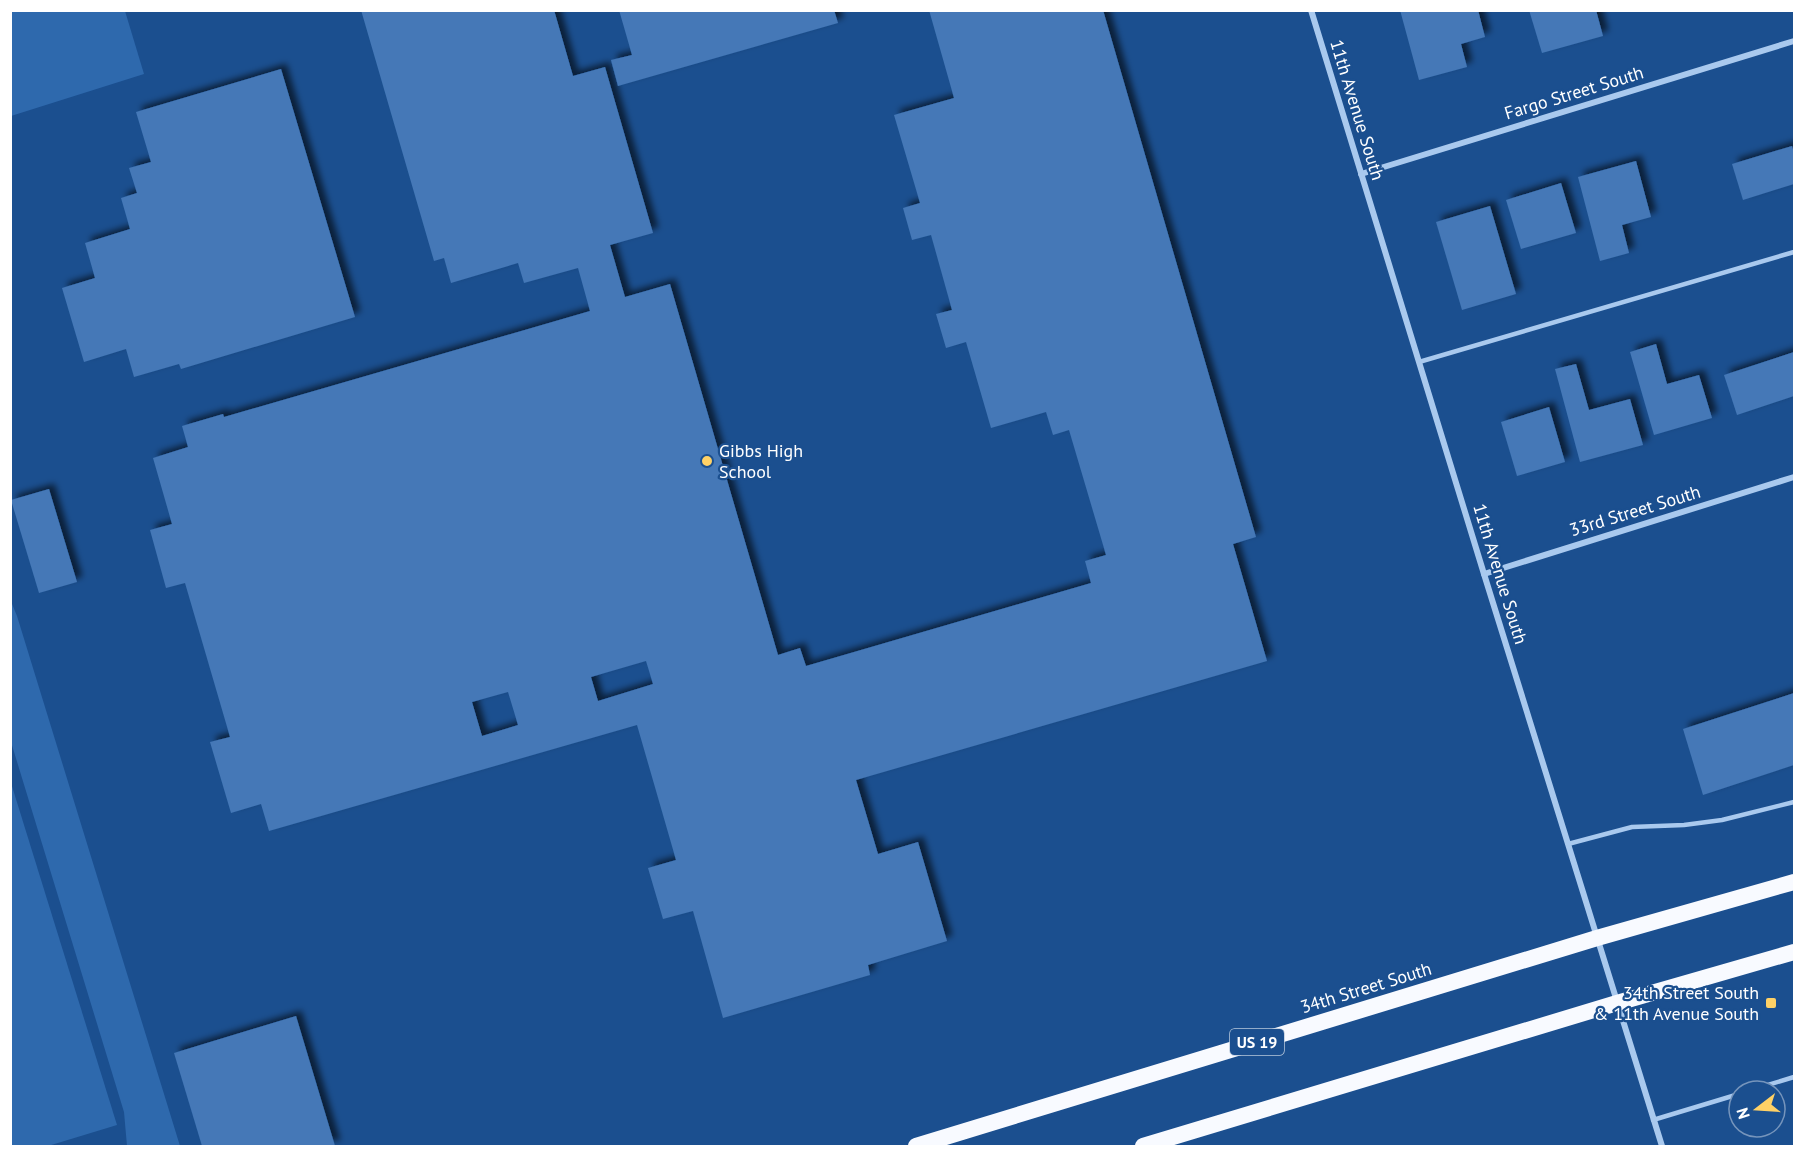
<svg xmlns="http://www.w3.org/2000/svg" width="1805" height="1157" viewBox="0 0 1805 1157" font-family="'PT Sans',sans-serif">
<defs>
<filter id="shadow"><feDropShadow dx="5.5" dy="-5.5" stdDeviation="3" flood-color="#0009"/></filter>
</defs>
<rect width="100%" height="100%" fill="#1b4f8f"/>
<g fill="#2e69ad">
<polygon points="11,10 125,11 144,74 11,116"/>
<polygon points="10,599 17,616 180,1146 127,1146 124,1112 11,742"/>
<polygon points="11,783 117,1125 48,1146 11,1146"/>
</g>
<g fill="#4478b7" fill-rule="evenodd" filter="url(#shadow)">
<path d="M361 10H554L573 76 605 67 653 233 610 245 625 297 670 284 778 655 800 648 806 666 1091 583 1085 561 1106 555 1069 430 1053 435 1046 412 991 428 966 342 946 348 936 314 952 310 931 235 912 240 903 208 920 203 894 115 954 98 929 10H1103L1256 537 1233 544 1267 661 856 780 878 854 918 842 947 941 868 965 870 975 723 1018 693 911 663 919 648 868 676 860 637 725 269 831 261 804 231 813 210 742 230 737 185 583 166 588 150 530 172 524 153 458 188 447 182 426 223 414 224 417 590 311 578 268 524 283 518 263 451 283 444 258 434 261ZM646 661 653 684 598 701 591 677ZM508 692 518 725 482 736 472 702Z"/>
<polygon points="619,10 834,10 838,23 618,86 611,60 632,55"/>
<polygon points="1400,10 1478,10 1485,37 1461,44 1467,67 1419,80"/>
<polygon points="1529,10 1596,10 1603,36 1542,53"/>
<polygon points="281,69 355,317 181,369 179,364 134,377 126,349 84,362 62,288 95,278 85,243 130,229 121,198 137,193 129,168 151,162 136,112"/>
<polygon points="1792,146 1794,153 1794,184 1743,200 1732,164"/>
<polygon points="1636,161 1651,217 1622,225 1629,253 1600,261 1578,177"/>
<polygon points="1561,183 1576,233 1521,249 1506,200"/>
<polygon points="1490,206 1516,294 1462,310 1436,222"/>
<polygon points="1656,344 1667,384 1699,375 1712,418 1654,435 1630,352"/>
<polygon points="1794,352 1794,396 1737,415 1724,375"/>
<polygon points="1576,364 1589,410 1630,399 1643,445 1580,462 1555,369"/>
<polygon points="1549,407 1565,462 1517,476 1501,422"/>
<polygon points="49,489 77,582 39,593 11,500"/>
<polygon points="1794,693 1794,765 1703,795 1683,729"/>
<polygon points="296,1016 335,1146 202,1146 174,1053"/>
</g>
<g fill="none" stroke-linecap="round" stroke-linejoin="round">
<g stroke="#a9c9ee" stroke-width="4.5">
<polyline points="1419,362 1794,252"/>
<polyline points="1568,844 1632,827 1684,825 1722,820 1794,802"/>
<polyline points="1748,1091 1794,1077"/>
<polyline points="1653,1120 1739,1094"/>
</g>
<g stroke="#a9c9ee" stroke-width="6">
<polyline points="1311,10 1484,574 1662,1146"/>
<polyline points="1361,174 1794,41"/>
<polyline points="1484,574 1794,477"/>
</g>
<g stroke="#f8faff" stroke-width="16">
<polyline points="916,1146 1597,938 1794,882"/>
<polyline points="1143,1146 1617,1003 1794,952"/>
</g>
</g>
<g fill="#ffd166" stroke="#1b4f8f" stroke-width="2">
<circle cx="707" cy="461" r="6"/>
<rect x="1765" y="997" width="12" height="12" rx="3"/>
</g>
<g text-anchor="middle" stroke-width="4.5" stroke-linejoin="round" paint-order="stroke">
<rect fill="#1b4f8f" stroke="#bbcadd" stroke-width="1.5" x="1230" y="1029" width="54" height="26" rx="4.5"/>
<g font-size="16" font-weight="bold" fill="#fff">
<text x="1257" y="1048">US 19</text>
</g>
<g font-size="18" fill="#fff" stroke="#1b4f8f">
<text transform="translate(1574 93) rotate(-17)" y="6">Fargo Street South</text>
<text transform="translate(1357 110) rotate(73)" y="6">11th Avenue South</text>
<text transform="translate(1635 511) rotate(-17)" y="6">33rd Street South</text>
<text transform="translate(1500 574) rotate(73)" y="6">11th Avenue South</text>
<text transform="translate(1366 988) rotate(-17)" y="6">34th Street South</text>
</g>
<g font-size="18" fill="#fff" stroke="#1b4f8f" text-anchor="start">
<text x="719" y="457">Gibbs High<tspan x="719" dy="21">School</tspan></text>
<text x="1759" y="999" text-anchor="end">34th Street South<tspan x="1759" dy="21">&amp; 11th Avenue South</tspan></text>
</g>
</g>
<rect width="1805" height="1157" fill="none" stroke="#ffffff" stroke-width="24"/>
<g transform="translate(1757 1109) rotate(253)"><circle r="28" fill="#1b4f8f" stroke="#7695bc" stroke-width="1.5"/>
<path d="M0-4.5L10 22L0 15L-10 22Z" fill="#ffd166"/>
<text y="-9" font-size="16" font-weight="bold" text-anchor="middle" fill="#ffffff">N</text>
</g>
</svg>
